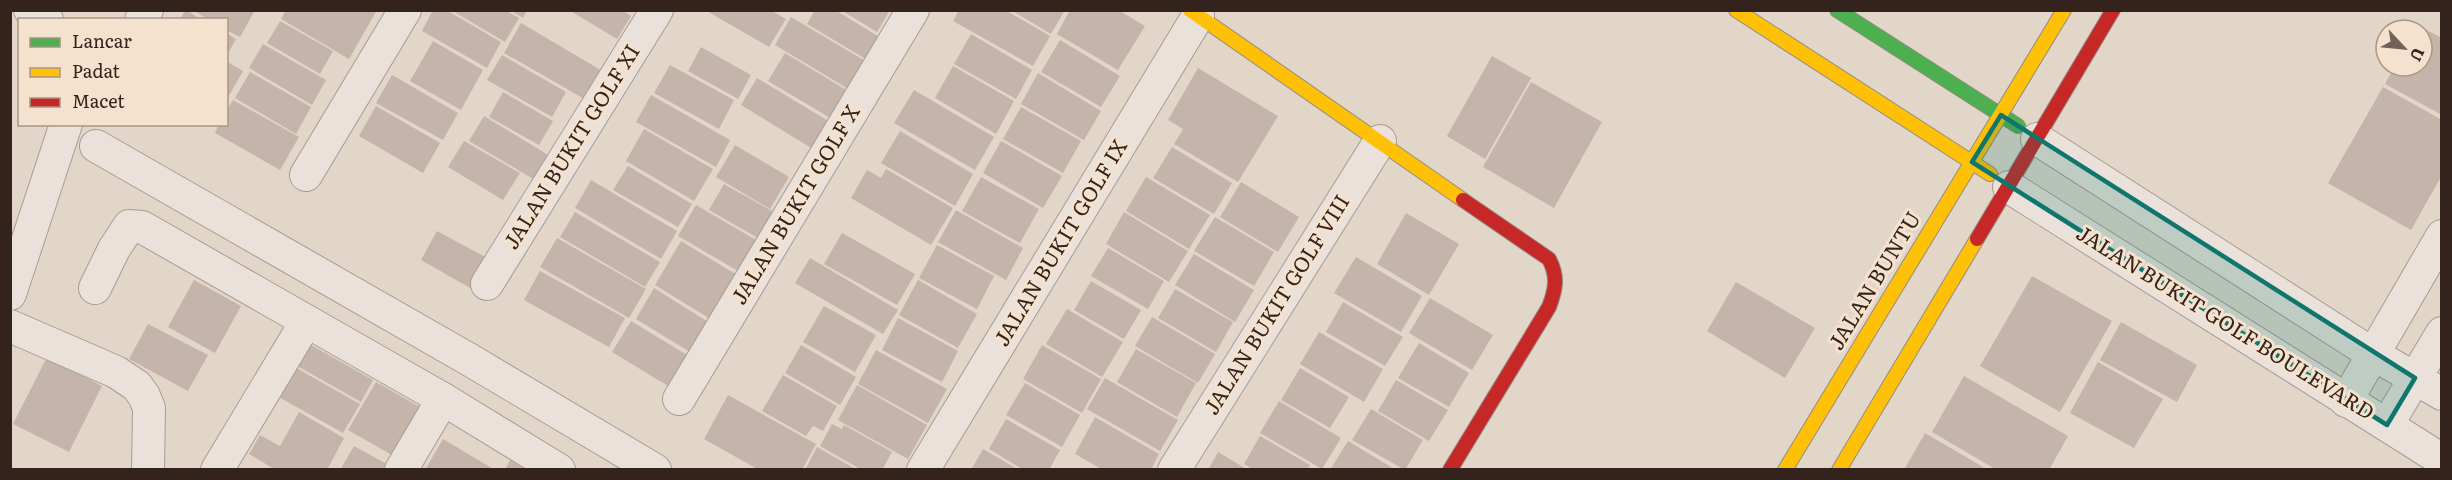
<svg xmlns="http://www.w3.org/2000/svg" width="2452" height="480" viewBox="0 0 2452 480" font-family="Literata,serif">
<rect width="100%" height="100%" fill="#e2d6c8"/>
<g fill="#c5b4a9">
<polygon points="185,10 186,10 202,20 180,20"/>
<polygon points="193,10 255,10 240,37 226,30 226,20 209,20"/>
<polygon points="286,10 377,10 349,59 281,19"/>
<polygon points="433,10 446,10 501,42 487,68 422,31"/>
<polygon points="451,10 505,10 519,18 505,42"/>
<polygon points="510,10 527,10 523,18"/>
<polygon points="569,10 621,10 631,16 617,39"/>
<polygon points="705,10 770,10 786,19 769,47"/>
<polygon points="815,10 835,10 881,38 869,61 807,24"/>
<polygon points="841,10 890,10 877,32"/>
<polygon points="959,10 1005,10 1050,36 1033,66 953,21"/>
<polygon points="1011,10 1065,10 1051,34"/>
<polygon points="1070,10 1118,10 1145,26 1118,70 1057,34"/>
<polygon points="791,17 867,62 850,90 775,45"/>
<polygon points="280,21 333,51 320,74 267,43"/>
<polygon points="521,23 604,72 588,101 504,53"/>
<polygon points="2417,25 2442,38 2442,115 2385,84 2395,66 2422,66 2422,30 2415,30"/>
<polygon points="226,33 236,39 226,57"/>
<polygon points="971,34 1032,70 1016,99 954,64"/>
<polygon points="1060,40 1120,76 1101,107 1041,72"/>
<polygon points="433,41 483,70 461,110 410,81"/>
<polygon points="263,44 326,80 312,105 249,68"/>
<polygon points="701,47 751,75 738,99 688,71"/>
<polygon points="785,53 848,91 832,119 768,81"/>
<polygon points="502,55 566,92 552,117 487,80"/>
<polygon points="1492,56 1531,78 1485,159 1447,136"/>
<polygon points="226,61 243,71 226,101"/>
<polygon points="670,65 734,100 719,129 654,93"/>
<polygon points="953,66 1014,101 996,134 935,98"/>
<polygon points="1198,68 1278,116 1238,182 1174,144 1183,129 1168,120"/>
<polygon points="250,72 311,107 296,134 235,98"/>
<polygon points="1038,73 1101,111 1084,140 1021,104"/>
<polygon points="392,75 458,113 443,140 376,103"/>
<polygon points="757,78 830,122 813,149 741,105"/>
<polygon points="1531,82 1602,122 1554,208 1483,167"/>
<polygon points="2383,87 2442,120 2442,175 2411,230 2328,183"/>
<polygon points="914,90 994,137 975,170 894,123"/>
<polygon points="503,92 553,121 539,145 489,117"/>
<polygon points="651,95 730,140 716,167 636,122"/>
<polygon points="233,100 299,137 280,170 215,133 219,124 226,124 226,112"/>
<polygon points="376,106 440,143 423,173 359,136"/>
<polygon points="1021,107 1081,141 1063,173 1003,139"/>
<polygon points="484,116 550,156 535,180 469,141"/>
<polygon points="644,129 713,169 694,201 626,161"/>
<polygon points="900,131 973,174 955,206 881,163"/>
<polygon points="464,141 520,173 503,200 448,167"/>
<polygon points="1001,141 1062,176 1043,208 983,173"/>
<polygon points="735,145 789,177 770,209 716,177"/>
<polygon points="1172,147 1232,183 1214,214 1153,178"/>
<polygon points="628,166 692,204 678,227 613,190"/>
<polygon points="886,169 953,208 931,245 851,198 867,170 881,178"/>
<polygon points="981,177 1039,209 1020,243 962,211"/>
<polygon points="1146,177 1210,215 1189,249 1126,211"/>
<polygon points="591,180 677,231 661,259 575,208"/>
<polygon points="1241,182 1299,217 1278,252 1220,217"/>
<polygon points="724,184 779,215 763,241 709,210"/>
<polygon points="696,205 756,240 738,271 678,236"/>
<polygon points="956,210 1023,248 1006,280 938,242"/>
<polygon points="575,212 660,262 645,287 560,237"/>
<polygon points="1124,212 1188,251 1169,282 1106,244"/>
<polygon points="1406,213 1459,244 1429,295 1377,264"/>
<polygon points="1215,217 1274,252 1254,286 1194,251"/>
<polygon points="437,231 489,259 472,289 421,260"/>
<polygon points="842,233 915,274 897,305 824,264"/>
<polygon points="557,238 646,289 629,318 540,267"/>
<polygon points="681,241 742,278 715,322 655,285"/>
<polygon points="937,245 994,276 977,309 919,278"/>
<polygon points="1108,248 1164,281 1148,309 1091,276"/>
<polygon points="1194,254 1254,290 1235,322 1175,285"/>
<polygon points="1356,257 1422,296 1401,332 1334,293"/>
<polygon points="810,258 898,310 883,334 795,283"/>
<polygon points="540,271 625,318 609,347 524,300"/>
<polygon points="2032,276 2112,321 2060,412 1980,366"/>
<polygon points="194,280 241,306 215,353 168,327"/>
<polygon points="918,280 977,314 958,348 899,315"/>
<polygon points="1091,281 1141,310 1124,339 1074,310"/>
<polygon points="1736,282 1815,328 1785,378 1707,331"/>
<polygon points="654,288 713,325 695,355 636,319"/>
<polygon points="1175,289 1233,322 1216,352 1158,318"/>
<polygon points="1430,298 1493,335 1472,370 1409,333"/>
<polygon points="1343,302 1403,337 1385,366 1326,332"/>
<polygon points="824,306 876,335 855,372 803,342"/>
<polygon points="1067,309 1123,342 1102,377 1046,344"/>
<polygon points="1152,317 1215,354 1198,383 1135,346"/>
<polygon points="898,318 958,351 942,382 882,350"/>
<polygon points="631,321 692,358 673,389 612,352"/>
<polygon points="2121,322 2197,365 2177,402 2100,360"/>
<polygon points="148,324 208,355 188,391 129,359"/>
<polygon points="1319,332 1383,369 1364,402 1300,364"/>
<polygon points="304,341 373,380 361,402 292,363"/>
<polygon points="1419,343 1469,373 1449,407 1398,378"/>
<polygon points="801,345 856,377 840,405 785,373"/>
<polygon points="1042,345 1101,379 1082,413 1023,379"/>
<polygon points="1136,349 1196,383 1177,417 1117,382"/>
<polygon points="876,350 947,389 928,423 858,384"/>
<polygon points="47,357 102,386 69,452 13,424"/>
<polygon points="2098,362 2163,399 2134,448 2070,413"/>
<polygon points="291,365 360,404 343,433 275,395"/>
<polygon points="1300,368 1349,397 1330,428 1281,400"/>
<polygon points="783,375 837,406 823,431 813,426 806,436 762,411"/>
<polygon points="1964,376 2068,436 2049,470 1997,470 1932,432"/>
<polygon points="1105,378 1178,420 1160,451 1087,409"/>
<polygon points="1396,380 1448,410 1429,441 1378,411"/>
<polygon points="376,382 420,407 392,455 348,430"/>
<polygon points="1025,383 1080,415 1062,447 1006,415"/>
<polygon points="857,385 927,425 908,459 838,420"/>
<polygon points="728,395 816,444 802,470 759,470 704,439"/>
<polygon points="1279,401 1341,438 1322,469 1260,433"/>
<polygon points="1371,409 1423,440 1405,470 1352,440"/>
<polygon points="299,412 344,438 327,470 276,470 249,454 260,435 280,446"/>
<polygon points="1095,417 1159,454 1151,470 1103,470 1075,454"/>
<polygon points="1006,419 1060,450 1049,470 1024,470 989,449"/>
<polygon points="832,424 842,429 844,425 892,452 882,470 862,470 820,446"/>
<polygon points="1925,433 1988,470 1904,470"/>
<polygon points="1260,436 1310,465 1307,470 1254,470 1244,464"/>
<polygon points="443,439 495,470 425,470"/>
<polygon points="1348,441 1396,470 1330,470"/>
<polygon points="354,446 392,467 391,470 340,470"/>
<polygon points="817,447 857,470 805,470"/>
<polygon points="983,449 1019,470 971,470"/>
<polygon points="1218,452 1248,470 1208,470"/>
<polygon points="510,460 526,470 505,470"/>
</g>
<g fill="none" stroke-linecap="round" stroke-linejoin="round">
<defs>
<g id="street">
<polyline points="30,10 47,20"/>
<polyline points="141,20 147,10"/>
<polyline points="2037,139 2371,353 2442,394"/>
<polyline points="96,146 470,360 655,470"/>
<polyline points="306,175 405,10"/>
<polyline points="2009,187 2442,460"/>
<polyline points="487,284 657,10"/>
<polyline points="95,288 114,249 129,226 142,227 443,399 559,470"/>
<polyline points="10,294 66,124"/>
<polyline points="10,326 116,372 137,386 144,396 149,408 148,470"/>
<polyline points="679,399 913,10"/>
<polyline points="2346,401 2442,236"/>
<polyline points="2387,425 2442,333"/>
<polyline points="217,470 306,322"/>
<polyline points="401,470 443,399"/>
<polyline points="923,470 1198,16"/>
<polyline points="1174,470 1380,141"/>
</g>
<polyline id="fast" points="1837,10 2018,126"/>
<g id="slow">
<polyline points="1190,10 1463,200"/>
<polyline points="1736,10 1990,174"/>
<polyline points="1785,470 2064,10"/>
<polyline points="1839,470 1977,239"/>
</g>
<g id="jam">
<polyline points="1977,239 2113,10"/>
<path d="M1450 470 1549 307C1556 289 1558 276 1549 259L1463 200"/>
</g>
</defs>
<use href="#street" stroke="#a79c92" stroke-width="34"/>
<use href="#fast" stroke="#968b82" stroke-width="16"/>
<use href="#slow" stroke="#968b82" stroke-width="16"/>
<use href="#jam" stroke="#968b82" stroke-width="16"/>
<use href="#street" stroke="#eae2da" stroke-width="32"/>
<use href="#fast" stroke="#4caf50" stroke-width="14"/>
<use href="#slow" stroke="#ffc107" stroke-width="14"/>
<use href="#jam" stroke="#c62828" stroke-width="14"/>
</g>
<path fill="#0f766e" fill-opacity="0.2" stroke="#0f766e" stroke-width="4.5" stroke-linejoin="round" d="M2001 115 2415 378 2387 425 1972 162Z"/>
<g text-anchor="middle" stroke-width="6" stroke-linejoin="round" paint-order="stroke">
<g font-size="21" fill="#34231c" stroke="#f4e2ce">
<text transform="translate(572 147) rotate(-58)" y="7">JALAN BUKIT GOLF XI</text>
<text transform="translate(796 205) rotate(-59)" y="7">JALAN BUKIT GOLF X</text>
<text transform="translate(1061 243) rotate(-59)" y="7">JALAN BUKIT GOLF IX</text>
<text transform="translate(1875 281) rotate(-59)" y="7">JALAN BUNTU</text>
<text transform="translate(1277 305) rotate(-58)" y="7">JALAN BUKIT GOLF VIII</text>
<text transform="translate(2225 323) rotate(32)" y="7">JALAN BUKIT GOLF BOULEVARD</text>
</g>
</g>
<rect width="2452" height="480" fill="none" stroke="#34231c" stroke-width="24"/>
<rect x="18" y="18" width="210" height="108" fill="#f4e2ce" stroke="#a79687" stroke-width="1.5"/>
<rect x="30" y="38" width="30" height="9" fill="#4caf50" stroke="#a79687" stroke-width="1.5"/>
<text x="72" y="48" font-size="18" fill="#34231c">Lancar</text>
<rect x="30" y="68" width="30" height="9" fill="#ffc107" stroke="#a79687" stroke-width="1.5"/>
<text x="72" y="78" font-size="18" fill="#34231c">Padat</text>
<rect x="30" y="98" width="30" height="9" fill="#c62828" stroke="#a79687" stroke-width="1.5"/>
<text x="72" y="108" font-size="18" fill="#34231c">Macet</text>
<g transform="translate(2404 48) rotate(116)"><circle r="28" fill="#f4e2ce" stroke="#a79687" stroke-width="1.5"/>
<path d="M0-4.5L10 22L0 15L-10 22Z" fill="#716258"/>
<text y="-9" font-size="16" font-weight="bold" text-anchor="middle" fill="#34231c">U</text>
</g>
</svg>
